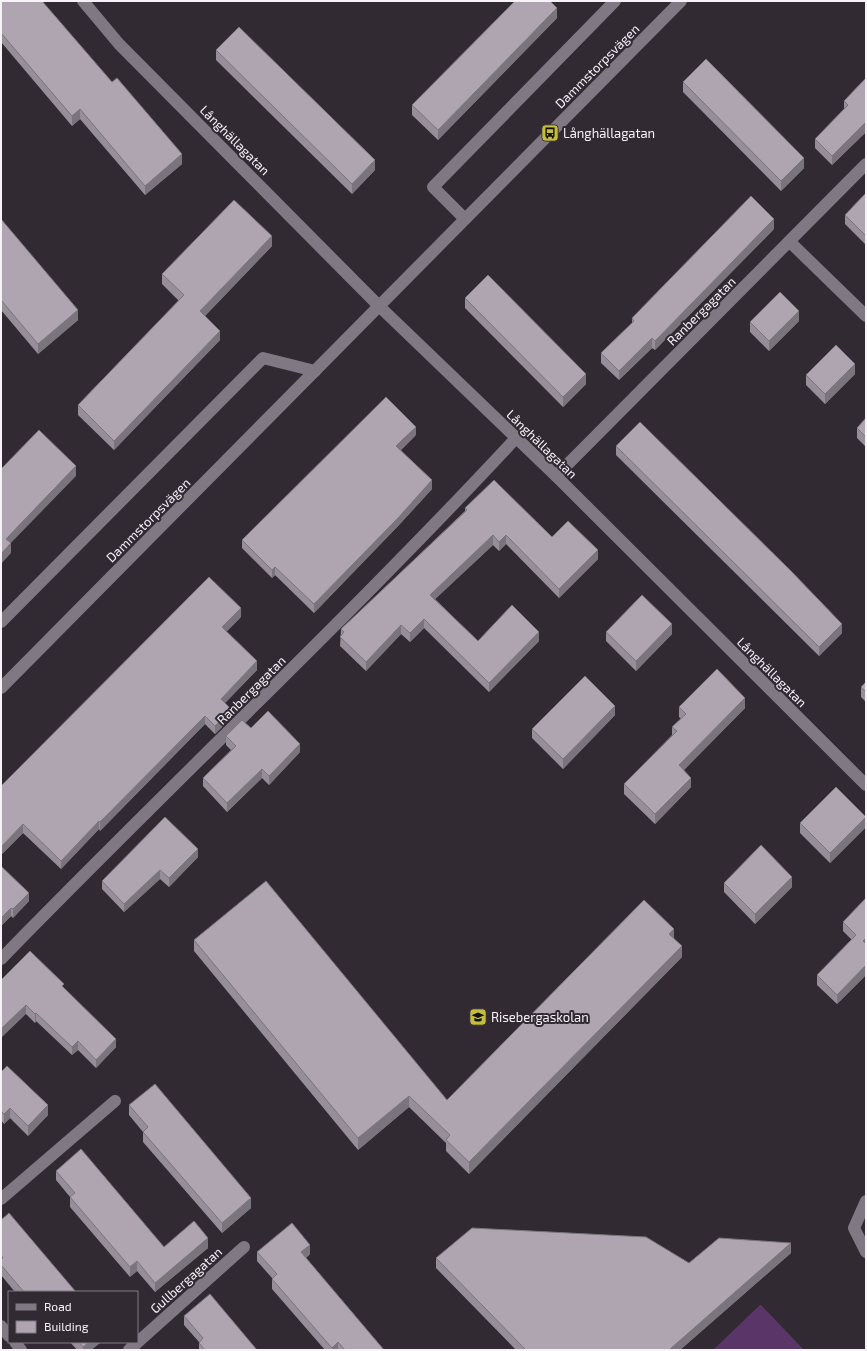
<svg xmlns="http://www.w3.org/2000/svg" width="867" height="1351" viewBox="0 0 867 1351" font-family="'Exo 2',sans-serif">
<rect width="100%" height="100%" fill="#312a33"/>
<polygon fill="#5a3668" points="761,1305 804,1350 713,1350 760,1305"/>
<g fill="none" stroke-linecap="round" stroke-linejoin="round">
<g stroke="#807883" stroke-width="12">
<polyline points="83,1 119,44 379,306 556,476 866,785"/>
<polyline points="465,219 433,187 615,1"/>
<polyline points="790,242 866,316"/>
<polyline points="556,476 866,164"/>
<polyline points="1,622 263,358 315,371"/>
<polyline points="1,688 681,1"/>
<path d="M1 959C171 784 350 617 516 438"/>
<polyline points="1,1199 115,1101"/>
<polyline points="866,1201 854,1228 866,1252"/>
<polyline points="1,1326 9,1336"/>
<polyline points="15,1342 21,1350"/>
<polyline points="129,1350 244,1247"/>
</g>
</g>
<g fill="#968e98">
<polygon points="1,1 112,82 182,164 145,195 80,119 72,126 1,42"/>
<polygon points="557,18 438,140 412,115 412,105"/>
<polygon points="216,50 375,170 352,194 216,60"/>
<polygon points="866,78 866,132 832,165 815,148 815,139 844,110 844,101"/>
<polygon points="683,82 804,168 781,191 683,92"/>
<polygon points="866,193 866,245 845,224 845,215"/>
<polygon points="1,219 78,320 38,354 1,310"/>
<polygon points="774,229 655,350 652,348 619,380 601,363 601,353 632,323 632,318"/>
<polygon points="272,246 205,316 220,340 114,450 78,415 78,405 179,301 162,284 162,274"/>
<polygon points="465,298 586,384 563,407 465,308"/>
<polygon points="799,321 769,351 750,332 750,322"/>
<polygon points="855,374 825,404 806,385 806,375"/>
<polygon points="866,418 866,447 857,438 857,428"/>
<polygon points="416,435 401,450 432,489 399,525 314,613 275,575 272,578 242,548 242,540"/>
<polygon points="616,446 842,633 819,656 616,455"/>
<polygon points="465,508 552,537 598,559 559,598 506,544 499,551 493,545 435,599 478,641 539,641 489,692 424,628 410,642 401,634 366,671 340,646 341,629 465,511"/>
<polygon points="241,617 226,632 257,670 225,703 231,718 215,734 205,724 100,831 99,829 61,869 23,833 1,855 1,786"/>
<polygon points="606,632 672,634 636,671 606,641"/>
<polygon points="866,682 866,702 861,697 861,687"/>
<polygon points="679,707 745,708 684,770 691,787 655,824 624,794 624,784 672,735 672,727 681,719 679,717"/>
<polygon points="615,715 563,769 532,738 532,729"/>
<polygon points="251,728 300,752 269,785 262,778 227,812 203,786 203,778 231,750 226,745 226,736"/>
<polygon points="800,823 866,827 830,863 800,833"/>
<polygon points="198,857 169,887 160,879 124,912 102,889 102,881"/>
<polygon points="1,866 29,901 13,918 11,916 1,926"/>
<polygon points="724,883 792,887 755,924 724,892"/>
<polygon points="866,898 866,975 837,1004 817,985 817,975 852,940 843,931 843,922"/>
<polygon points="674,938 682,957 469,1174 446,1151 446,1143 409,1107 358,1150 194,951 194,940 447,1100"/>
<polygon points="1,980 64,988 116,1047 96,1068 78,1050 72,1055 36,1021 35,1023 26,1014"/>
<polygon points="1,1072 48,1115 28,1136 10,1118 4,1124 1,1120"/>
<polygon points="129,1105 251,1208 222,1233 143,1142 143,1132 129,1115"/>
<polygon points="56,1171 164,1247 208,1248 155,1292 137,1271 130,1277 70,1207 70,1197 56,1180"/>
<polygon points="1,1220 76,1292 15,1292 1,1275"/>
<polygon points="257,1252 310,1254 306,1258 384,1350 325,1350 272,1289 272,1278 257,1261"/>
<polygon points="791,1253 680,1350 516,1350 436,1268 436,1258 689,1263"/>
<polygon points="184,1316 257,1350 199,1350 199,1342 184,1325"/>
<polygon points="70,1342 101,1342 91,1350 77,1350"/>
</g>
<g fill="#7a747c">
<polygon points="557,8 557,18 438,140 438,130"/>
<polygon points="80,109 80,119 72,126 72,116"/>
<polygon points="866,122 866,132 832,165 832,156"/>
<polygon points="182,154 182,164 145,195 145,186"/>
<polygon points="804,158 804,168 781,191 781,181"/>
<polygon points="375,160 375,170 352,194 352,184"/>
<polygon points="774,219 774,229 655,350 655,341"/>
<polygon points="272,236 272,246 200,321 200,311"/>
<polygon points="78,310 78,320 38,354 38,344"/>
<polygon points="799,311 799,321 769,351 769,341"/>
<polygon points="220,331 220,340 114,450 114,441"/>
<polygon points="652,338 652,348 619,380 619,371"/>
<polygon points="855,364 855,374 825,404 825,394"/>
<polygon points="586,374 586,384 563,407 563,397"/>
<polygon points="416,427 416,435 396,454 396,446"/>
<polygon points="76,466 76,476 6,548 6,539"/>
<polygon points="432,480 432,489 399,525 314,613 314,604"/>
<polygon points="493,535 493,545 430,604 430,595"/>
<polygon points="506,535 506,544 499,551 499,542"/>
<polygon points="11,543 11,553 1,564 1,554"/>
<polygon points="598,550 598,559 559,598 559,589"/>
<polygon points="275,567 275,575 272,578 272,570"/>
<polygon points="241,608 241,617 222,636 222,627"/>
<polygon points="424,619 424,628 410,642 410,633"/>
<polygon points="672,624 672,634 636,671 636,661"/>
<polygon points="842,624 842,633 819,656 819,647"/>
<polygon points="401,625 401,634 366,671 366,662"/>
<polygon points="539,632 539,641 489,692 489,683"/>
<polygon points="257,661 257,670 221,707 221,699"/>
<polygon points="745,698 745,708 679,775 679,765"/>
<polygon points="615,706 615,715 563,769 563,759"/>
<polygon points="231,709 231,718 215,734 215,726"/>
<polygon points="205,716 205,724 100,831 100,822"/>
<polygon points="300,744 300,752 269,785 269,776"/>
<polygon points="262,769 262,778 227,812 227,803"/>
<polygon points="691,778 691,787 655,824 655,814"/>
<polygon points="866,817 866,827 830,863 830,853"/>
<polygon points="99,821 99,829 61,869 61,861"/>
<polygon points="23,824 23,833 1,855 1,847"/>
<polygon points="198,849 198,857 169,887 169,878"/>
<polygon points="160,870 160,879 124,912 124,904"/>
<polygon points="792,877 792,887 755,924 755,914"/>
<polygon points="29,893 29,901 13,918 13,909"/>
<polygon points="11,908 11,916 1,926 1,918"/>
<polygon points="674,929 674,940 669,934"/>
<polygon points="866,938 866,948 863,941"/>
<polygon points="682,946 682,957 469,1174 469,1162"/>
<polygon points="866,965 866,975 837,1004 837,995"/>
<polygon points="26,1005 26,1014 1,1038 1,1029"/>
<polygon points="36,1013 36,1021 35,1023 35,1014"/>
<polygon points="116,1039 116,1047 96,1068 96,1060"/>
<polygon points="78,1041 78,1050 72,1055 72,1047"/>
<polygon points="409,1096 409,1107 358,1150 358,1138"/>
<polygon points="48,1105 48,1115 28,1136 28,1126"/>
<polygon points="10,1108 10,1118 4,1124 4,1114"/>
<polygon points="251,1198 251,1208 222,1233 222,1223"/>
<polygon points="208,1238 208,1248 155,1292 155,1283"/>
<polygon points="791,1243 791,1253 680,1350 669,1350"/>
<polygon points="310,1245 310,1254 301,1262 301,1252"/>
<polygon points="137,1261 137,1271 130,1277 130,1267"/>
<polygon points="89,1342 101,1342 91,1350 83,1350 83,1347"/>
<polygon points="338,1342 338,1350 332,1350 332,1348"/>
</g>
<g fill="#aea5b1" stroke="#7a747c">
<polygon points="1,1 42,1 112,82 117,78 182,154 145,186 80,109 72,116 1,33"/>
<polygon points="515,1 550,1 557,8 438,130 412,105"/>
<polygon points="239,27 375,160 352,184 216,50"/>
<polygon points="706,59 804,158 781,181 683,82"/>
<polygon points="866,78 866,123 866,122 832,156 815,139 848,105 844,101"/>
<polygon points="866,193 866,236 845,215"/>
<polygon points="751,196 774,219 655,341 652,338 619,371 601,353 634,321 632,318"/>
<polygon points="234,200 272,236 200,311 220,331 114,441 78,405 184,295 162,274"/>
<polygon points="1,219 78,310 38,344 1,300"/>
<polygon points="488,275 586,374 563,397 465,298"/>
<polygon points="780,292 799,311 769,341 750,322"/>
<polygon points="836,345 855,364 825,394 806,375"/>
<polygon points="386,397 416,427 396,446 432,480 399,517 314,604 275,567 272,570 242,540"/>
<polygon points="866,418 866,437 857,428"/>
<polygon points="640,422 791,571 842,624 819,647 616,446"/>
<polygon points="39,430 76,466 6,539 11,543 1,554 1,469"/>
<polygon points="494,480 552,537 568,521 598,550 559,589 506,535 499,542 493,535 430,595 478,641 512,605 539,632 489,683 424,619 410,633 401,625 366,662 340,637 344,632 341,629 467,510 465,508"/>
<polygon points="209,577 241,608 222,627 257,661 221,699 231,709 215,726 205,716 100,822 99,821 61,861 23,824 1,847 1,786"/>
<polygon points="642,595 672,624 636,661 606,632"/>
<polygon points="717,669 745,698 679,765 691,778 655,814 624,784 677,731 672,727 686,714 679,707"/>
<polygon points="585,676 615,706 563,759 532,729"/>
<polygon points="866,682 866,692 861,687"/>
<polygon points="268,711 300,744 269,776 262,769 227,803 203,778 236,746 226,736 242,720 251,728"/>
<polygon points="836,787 866,817 830,853 800,823"/>
<polygon points="165,817 198,849 169,878 160,870 124,904 102,881"/>
<polygon points="761,845 792,877 755,914 724,883"/>
<polygon points="1,866 29,893 13,909 11,908 1,918"/>
<polygon points="266,881 447,1100 644,900 674,929 669,934 682,946 469,1162 446,1140 450,1135 409,1096 358,1138 194,940"/>
<polygon points="866,898 866,938 863,941 866,944 866,965 837,995 817,975 856,935 843,922"/>
<polygon points="30,951 64,984 62,986 116,1039 96,1060 78,1041 72,1047 36,1013 35,1014 26,1005 1,1029 1,980"/>
<polygon points="7,1066 48,1105 28,1126 10,1108 4,1114 1,1111 1,1072"/>
<polygon points="155,1084 251,1198 222,1223 143,1132 148,1127 129,1105"/>
<polygon points="81,1149 164,1247 194,1221 208,1238 155,1283 137,1261 130,1267 70,1197 75,1193 56,1171"/>
<polygon points="9,1213 76,1292 24,1292 1,1265 1,1259 3,1258 1,1255 1,1220"/>
<polygon points="292,1223 310,1245 301,1252 384,1350 345,1350 338,1342 332,1348 272,1279 277,1274 257,1252"/>
<polygon points="472,1228 646,1237 689,1263 719,1238 791,1243 669,1350 526,1350 436,1258"/>
<polygon points="210,1294 257,1350 205,1350 199,1343 203,1338 184,1316"/>
<polygon points="79,1342 89,1342 83,1347"/>
</g>
<defs>
<symbol id="bus-square" viewBox="-11 -11 22 22"><rect x="-9" y="-9" width="18" height="18" rx="4" fill="#c4bc3e" stroke="#312a33"/><path d="M-5-6H5V4H4V6H2V4H-2V6H-4V4H-5ZM-3.5-4V0h7V-4ZM-3.5 1.2v1.5H-2V1.2ZM2 1.2v1.5H3.5V1.2Z" fill="#111"/></symbol>
<symbol id="school-square" viewBox="-11 -11 22 22"><rect x="-9" y="-9" width="18" height="18" rx="4" fill="#c4bc3e" stroke="#312a33"/><path d="M0-5L7-2L0 1L-7-2ZM-4 1L0 2.5L4 1V4Q0 6-4 4Z" fill="#111"/></symbol>
</defs>
<g fill-rule="evenodd">
<use href="#bus-square" x="540" y="123" width="20" height="20"/>
<use href="#school-square" x="468" y="1007" width="20" height="20"/>
</g>
<g text-anchor="middle" stroke-width="4" stroke-linejoin="round" paint-order="stroke">
<g font-size="13" fill="#f6f2f8" stroke="#312a33">
<text transform="translate(597 66) rotate(-45)" y="5">Dammstorpsvägen</text>
<text transform="translate(235 140) rotate(45)" y="5">Långhällagatan</text>
<text transform="translate(701 311) rotate(-45)" y="5">Ranbergagatan</text>
<text transform="translate(542 444) rotate(44)" y="5">Långhällagatan</text>
<text transform="translate(148 520) rotate(-45)" y="5">Dammstorpsvägen</text>
<text transform="translate(772 672) rotate(45)" y="5">Långhällagatan</text>
<text transform="translate(251 690) rotate(-45)" y="5">Ranbergagatan</text>
<text transform="translate(186 1280) rotate(-42)" y="5">Gullbergagatan</text>
</g>
<g font-size="13" fill="#f6f2f8" stroke="#312a33" text-anchor="start">
<text x="563" y="138">Långhällagatan</text>
<text x="491" y="1022">Risebergaskolan</text>
</g>
</g>
<rect width="867" height="1351" fill="none" stroke="#f6f2f8" stroke-width="4"/>
<rect x="8" y="1291" width="130" height="52" fill="#312a33" stroke="#807a82"/>
<rect x="16" y="1304" width="20" height="6" fill="#807883" stroke="#807a82"/>
<text x="44" y="1311" font-size="12" fill="#f6f2f8">Road</text>
<rect x="16" y="1321" width="20" height="12" fill="#aea5b1" stroke="#807a82"/>
<text x="44" y="1331" font-size="12" fill="#f6f2f8">Building</text>
</svg>
